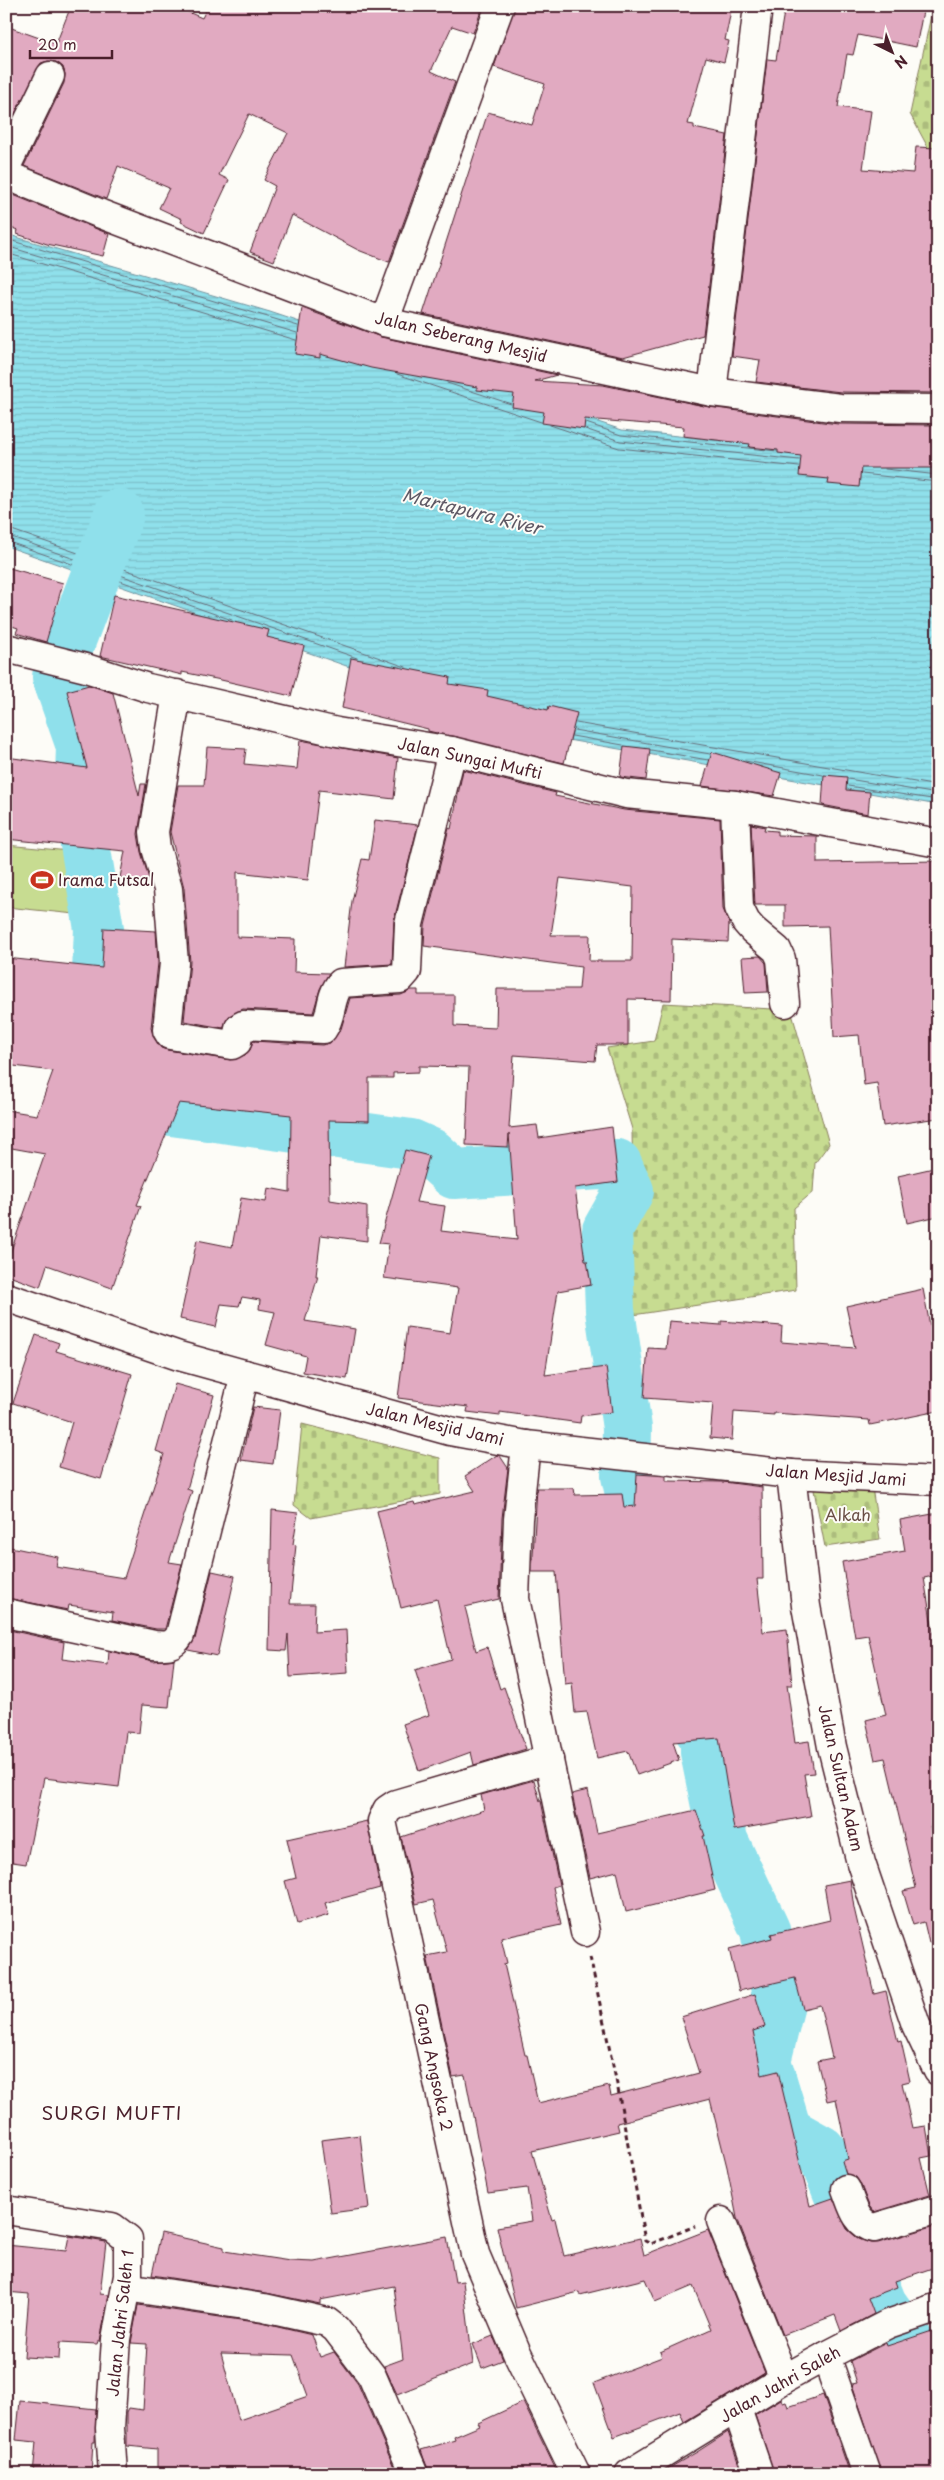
<svg xmlns="http://www.w3.org/2000/svg" width="944" height="2480" viewBox="0 0 944 2480" font-family="'Playpen Sans',sans-serif">
<defs>
<pattern id="cemetery-stones" width="16" height="16" patternUnits="userSpaceOnUse" patternTransform="scale(1.25)"><rect width="16" height="16" fill="#c7dc91"/><path d="M2 7V4a2 2 0 0 1 4 0v3zM10 15v-3a2 2 0 0 1 4 0v3z" fill="#acbc7d"/></pattern>
<pattern id="water-rules" width="6" height="5" patternUnits="userSpaceOnUse" patternTransform="scale(1.25)"><rect width="6" height="5" fill="#8fe0eb"/><path d="M0 2.5h6" fill="none" stroke="#7dc0ca"/></pattern>
</defs>
<rect width="100%" height="100%" fill="#fdfcf7"/>
<filter id="ink" filterUnits="userSpaceOnUse"><feTurbulence type="fractalNoise" baseFrequency=".02" numOctaves="2"/><feDisplacementMap in="SourceGraphic" scale="10" xChannelSelector="R" yChannelSelector="G"/><feConvolveMatrix kernelMatrix="1 2 1 2 8 2 1 2 1" color-interpolation-filters="sRGB"/></filter>
<g filter="url(#ink)">
<polygon fill="#c7dc91" stroke="#887e5e" points="6,845 80,852 75,914 6,907"/>
<g fill="url(#cemetery-stones)" stroke="#887e5e">
<polygon points="933,6 938,6 938,166 910,114"/>
<polygon points="663,1003 791,1010 829,1144 815,1163 813,1192 794,1208 796,1290 633,1315 615,1215 633,1189 632,1129 607,1048 654,1041"/>
<polygon points="302,1424 440,1458 440,1494 311,1518 294,1505"/>
<polygon points="871,1481 880,1539 825,1547 814,1490 820,1482"/>
</g>
<polygon fill="url(#water-rules)" stroke="#73939e" points="6,234 270,312 622,430 938,464 938,805 545,736 6,546"/>
<g fill="none" stroke-linecap="round" stroke-linejoin="round">
<g stroke="#666c78" stroke-width="1">
<polyline points="6,239 298,326"/>
<polyline points="6,246 297,333"/>
<polyline points="6,253 296,340"/>
<polyline points="397,374 541,422"/>
<polyline points="447,383 511,404"/>
<polyline points="586,423 621,435 777,451"/>
<polyline points="550,425 619,448 799,467"/>
<polyline points="585,429 620,441 799,460"/>
<polyline points="885,469 938,475"/>
<polyline points="862,474 938,482"/>
<polyline points="6,528 406,667"/>
<polyline points="6,535 357,658"/>
<polyline points="6,541 232,620"/>
<polyline points="576,723 938,786"/>
<polyline points="574,730 710,754"/>
<polyline points="572,736 623,745"/>
<polyline points="651,750 708,760"/>
<polyline points="745,761 823,775"/>
<polyline points="848,779 938,794"/>
<polyline points="848,786 938,800"/>
</g>
<g stroke="#8fe0eb" stroke-width="50">
<polyline points="72,1030 96,994 99,929 79,808 81,746 57,677 119,514"/>
<polyline points="107,1102 411,1144 431,1153 454,1174 617,1164 629,1191 607,1230 610,1310 627,1428 626,1476 646,1564 644,1574"/>
<polyline points="667,1683 705,1738 705,1752 723,1840 765,1930 779,2008 766,2061 787,2131 821,2150 882,2304 938,2383"/>
</g>
</g>
<g fill="#e1aac1" stroke="#4a1f2b" fill-rule="evenodd">
<polygon points="71,6 174,6 202,18 208,6 483,6 473,33 452,26 431,71 455,82 389,262 358,250 292,215 274,261 250,252 275,186 264,180 288,133 249,114 219,175 229,180 204,233 181,222 182,219 159,208 169,188 118,166 106,199 24,166 64,83 65,74 63,67 56,62 48,61 41,63 6,131 6,26 56,44"/>
<polygon points="515,6 732,6 725,40 729,41 724,62 706,57 688,124 694,125 694,128 727,135 703,335 623,357 423,314 488,112 532,125 545,84 494,67"/>
<polygon points="785,6 924,6 916,47 858,35 853,55 847,54 838,107 871,111 863,169 913,173 916,147 938,148 938,393 841,392 756,382 760,360 732,356 767,59 776,60"/>
<polygon points="6,192 109,234 103,256 47,244 17,234 18,230 6,226"/>
<polygon points="302,308 381,337 557,375 535,381 603,385 709,407 838,424 938,425 938,468 861,468 859,487 828,484 829,479 799,476 801,456 778,453 778,450 749,447 750,444 683,436 684,427 585,419 584,429 542,423 544,412 512,407 514,394 477,390 477,387 371,368 320,354 320,358 295,354"/>
<polygon points="6,567 63,583 46,642 16,633 18,628 6,624"/>
<polygon points="114,595 269,630 267,637 304,646 291,696 221,680 182,672 182,675 174,673 100,656"/>
<polygon points="351,658 450,677 449,684 488,690 487,696 548,710 549,706 577,713 564,763 428,731 428,729 342,708"/>
<polygon points="89,685 113,693 139,796 141,784 146,784 138,834 141,852 150,882 120,878 125,851 6,839 6,757 87,768 67,691"/>
<polygon points="300,740 398,758 394,799 319,790 308,880 237,872 237,937 295,939 294,972 329,973 320,989 313,1013 243,1009 229,1016 223,1028 184,1021 190,962 184,888 170,832 178,785 204,785 207,747 246,749 244,764 297,769"/>
<polygon points="624,746 650,749 646,780 620,777"/>
<polygon points="712,752 781,773 774,796 702,786"/>
<path d="M463 770 556 793 555 796 624 810 720 819 723 909 729 922 728 942 672 939 671 1000 628 999V1045H597L595 1061 514 1055 509 1128 537 1125 539 1138 612 1127 618 1182 575 1188 585 1261H587L591 1285 558 1291 545 1375 606 1367 612 1412 581 1416 580 1423 500 1412V1416L467 1412 468 1407 398 1398 407 1327 450 1333 458 1288 384 1278 389 1244 379 1243 405 1150 429 1156 416 1202 445 1206 441 1231 517 1240 509 1134 508 1147 466 1145 469 1067 419 1066V1072L393 1073V1078H369V1121L329 1120 330 1200 367 1206V1241L321 1235 316 1276H318L305 1321 355 1329 347 1379 303 1372 306 1356 266 1345 275 1312 259 1309 260 1300 242 1297 239 1306 221 1304 216 1327 180 1319 197 1240 232 1247 241 1198 266 1202 268 1188 290 1192 291 1115 179 1103 137 1205 141 1206 112 1288 47 1265 40 1287 6 1275V1265L45 1154 6 1147V1110L37 1115 53 1071 6 1065V958L102 968 104 928 156 931 158 963 151 1028 154 1038 161 1048 167 1050 230 1060 245 1055 250 1050 253 1041 322 1045 330 1043 341 1029 350 998 401 995 411 990H418V995H454V1026L496 1028 497 989H579L581 967 424 946 425 926 449 828 451 829ZM560 878 633 887 632 961H589L590 935H551Z"/>
<polygon points="824,775 847,777 846,790 870,792 868,814 822,805"/>
<polygon points="375,820 418,825 394,920 392,964 344,967 352,901 362,859 369,860"/>
<polygon points="751,824 765,827 764,830 777,831 777,835 817,836 817,863 938,861 938,1118 883,1126 877,1083 864,1085 859,1035 834,1037 828,926 785,927 785,905 755,905"/>
<polygon points="760,956 766,963 768,992 745,993 742,957"/>
<polygon points="938,1167 938,1216 907,1223 898,1176"/>
<polygon points="923,1289 930,1326 938,1324 938,1411 870,1425 869,1420 774,1413 774,1415 734,1412 732,1440 710,1438 713,1403 644,1398 648,1348 666,1349 669,1321 721,1325 721,1321 782,1326 781,1342 855,1348 846,1306"/>
<polygon points="36,1335 59,1343 56,1351 132,1374 101,1479 59,1467 72,1422 13,1403"/>
<polygon points="175,1384 214,1395 187,1489 192,1491 169,1562 182,1564 165,1629 156,1629 112,1620 113,1612 69,1605 68,1610 6,1598 6,1566 10,1547 58,1557 56,1567 124,1578 164,1454 156,1451"/>
<polygon points="253,1407 280,1410 273,1464 241,1460"/>
<polygon points="497,1455 500,1456 508,1468 502,1518 499,1599 465,1607 476,1651 487,1647 500,1689 504,1687 526,1749 474,1765 471,1752 419,1771 403,1724 429,1715 415,1670 451,1659 437,1599 401,1608 377,1511 414,1502 415,1505 475,1491 465,1476"/>
<polygon points="637,1474 666,1476 666,1481 724,1482 762,1487 763,1579 757,1579 763,1632 787,1629 792,1685 787,1685 795,1743 809,1741 814,1773 804,1774 811,1816 734,1830 719,1738 673,1742 679,1760 637,1775 628,1751 597,1758 587,1712 575,1713 572,1683 565,1684 556,1572 532,1572 537,1488 574,1488 575,1495 622,1494 624,1507 635,1506"/>
<polygon points="272,1510 298,1513 293,1544 296,1545 290,1604 315,1604 314,1632 346,1630 348,1673 290,1677 288,1634 286,1651 269,1650"/>
<polygon points="938,1513 938,1575 924,1578 938,1662 938,1825 930,1826 938,1863 938,1942 929,1943 924,1922 913,1925 903,1891 916,1888 885,1758 875,1760 866,1720 886,1715 868,1635 855,1637 842,1562 905,1551 900,1520"/>
<polygon points="212,1571 235,1576 217,1656 188,1650 195,1639"/>
<polygon points="9,1630 64,1642 62,1659 108,1665 109,1651 153,1661 174,1659 169,1707 142,1705 139,1733 126,1732 119,1787 44,1778 26,1864 6,1861 6,1656"/>
<polygon points="534,1780 540,1801 541,1801 559,1885 553,1887 561,1925 501,1938 507,1963 504,1964 525,2055 527,2055 538,2103 609,2086 611,2096 699,2073 681,2017 755,1994 765,2027 753,2031 762,2075 778,2071 810,2206 833,2198 847,2229 859,2239 870,2243 878,2243 938,2225 938,2266 895,2281 897,2287 868,2298 874,2314 841,2331 835,2315 783,2335 737,2218 727,2167 710,2099 617,2123 619,2131 532,2151 552,2220 555,2219 564,2256 640,2238 644,2255 708,2230 765,2373 684,2422 680,2412 614,2437 594,2383 662,2357 660,2352 711,2329 693,2286 655,2302 645,2279 580,2295 579,2292 516,2308 497,2227 532,2221 527,2188 488,2193 465,2075 453,2077 427,1956 447,1952 433,1900 416,1904 401,1837 484,1810 481,1795"/>
<polygon points="588,1790 597,1833 696,1810 705,1836 703,1836 715,1890 626,1912 617,1871 590,1878 572,1794"/>
<polygon points="367,1821 380,1888 325,1903 329,1915 297,1924 285,1881 296,1878 287,1839"/>
<polygon points="850,1880 854,1908 874,1994 886,1991 898,2042 901,2041 910,2081 902,2083 912,2128 926,2126 931,2156 921,2158 930,2195 874,2212 869,2206 860,2183 856,2177 846,2174 842,2161 848,2159 836,2099 827,2101 817,2061 832,2058 820,2005 803,2009 795,1978 739,1991 729,1949 772,1938 771,1934 830,1920 824,1885"/>
<polygon points="360,2135 369,2208 331,2213 321,2140"/>
<polygon points="161,2233 224,2247 224,2251 290,2261 314,2262 447,2237 455,2282 463,2281 473,2364 397,2394 384,2366 403,2359 394,2286 320,2300 320,2304 266,2293 152,2275"/>
<polygon points="69,2236 106,2242 100,2294 109,2295 100,2341 98,2341 97,2344 60,2342 59,2359 24,2357 29,2294 6,2292 6,2245 66,2251"/>
<path d="M138 2305 261 2323 312 2335 320 2357 334 2352 358 2384 397 2474H157V2449L127 2446V2412L129 2408 143 2410 147 2344 131 2343ZM221 2353 293 2355 308 2396 239 2420Z"/>
<polygon points="938,2329 938,2474 882,2474 852,2384 857,2383 850,2361 886,2343 887,2346"/>
<polygon points="493,2336 503,2360 482,2368 473,2344"/>
<polygon points="823,2395 850,2474 774,2474 755,2415 781,2399 783,2403 786,2402 788,2407"/>
<polygon points="20,2401 96,2409 95,2442 93,2442 91,2474 33,2474 36,2442 16,2440"/>
<polygon points="523,2402 558,2474 429,2474 421,2450 455,2440 454,2437 480,2426 478,2423"/>
<polygon points="728,2432 742,2474 659,2474 697,2452"/>
</g>
<g fill="none" stroke-linecap="round" stroke-linejoin="round">
<defs>
<g id="minor">
<polyline points="6,167 50,76"/>
<polyline points="6,175 101,214 384,322 712,392 840,408 938,409"/>
<polyline points="384,322 500,6"/>
<polyline points="712,392 758,6"/>
<polyline points="6,648 86,668 148,688 337,732 452,751 626,794 735,805 938,843"/>
<path d="M177 694 154 832 156 848 168 889 174 963 167 1030 170 1035 232 1045 237 1042 239 1028 243 1025 323 1029C333 1015 329 996 341 983L400 979 407 971 409 924 452 751"/>
<polyline points="735,805 739,908 746,922 753,930 777,950 781,959 785,1003"/>
<polyline points="6,1297 179,1356 450,1431 526,1445 791,1474"/>
<polyline points="526,1445 518,1519 515,1599 585,1932"/>
<path d="M6 1613 154 1645C167 1646 173 1646 180 1635L245 1374"/>
<polyline points="549,1759 396,1804 387,1810 382,1821 475,2254 517,2353 576,2474"/>
<path d="M846 2189C852 2204 856 2225 874 2228L938 2209"/>
<polyline points="6,2210 112,2227 128,2239 128,2276 116,2339 110,2428 113,2474"/>
<polyline points="721,2221 784,2379"/>
<polyline points="126,2287 264,2308 327,2322 336,2329 372,2376 414,2474"/>
<polyline points="826,2356 867,2474"/>
<polyline points="737,2409 759,2474"/>
<polyline points="629,2474 784,2379 826,2356 888,2324 938,2307"/>
</g>
<polyline id="major" points="938,1481 791,1474 806,1606 832,1747 861,1863 916,2025 938,2071"/>
</defs>
<use href="#minor" stroke="#4a1f2b" stroke-width="31"/>
<use href="#major" stroke="#4a1f2b" stroke-width="31"/>
<polyline stroke="#4a1f2b" stroke-width="3" stroke-dasharray="5 4" stroke-linecap="butt" points="590,1957 618,2089 645,2241 651,2244 695,2226"/>
<use href="#minor" stroke="#fdfcf7" stroke-width="28"/>
<use href="#major" stroke="#fdfcf7" stroke-width="28"/>
</g>
</g>
<defs>
<symbol id="stadium-bare" viewBox="-9 -9 18 18"><path d="M0-5a6.5 5 0 1 0 0 10a6.5 5 0 1 0 0-10ZM-3.5-1.8h7v3.6h-7Z" fill="#c8321e" stroke="#fdfcf7" stroke-width="2.5" paint-order="stroke"/></symbol>
</defs>
<g fill-rule="evenodd">
<use href="#stadium-bare" x="26" y="864" width="32" height="32"/>
</g>
<g text-anchor="middle" stroke-width="4" stroke-linejoin="round" paint-order="stroke">
<g font-size="16" fill="#4a1f2b" stroke="#fdfcf7">
<text transform="translate(461 337) rotate(13)" y="6">Jalan Seberang Mesjid</text>
<text transform="translate(470 758) rotate(12)" y="6">Jalan Sungai Mufti</text>
<text transform="translate(435 1424) rotate(13)" y="6">Jalan Mesjid Jami</text>
<text transform="translate(836 1475) rotate(4)" y="6">Jalan Mesjid Jami</text>
<text transform="translate(841 1778) rotate(77)" y="6">Jalan Sultan Adam</text>
<text transform="translate(434 2067) rotate(78)" y="6">Gang Angsoka 2</text>
<text transform="translate(120 2323) rotate(-84)" y="6">Jalan Jahri Saleh 1</text>
<text transform="translate(780 2384) rotate(-30)" y="6">Jalan Jahri Saleh</text>
</g>
<g font-size="16" fill="#4a1f2b" stroke="#fdfcf7" text-anchor="start">
<text x="58" y="886">Irama Futsal</text>
</g>
<g font-size="16" fill="#694e44" stroke="#fdfcf7">
<text x="848" y="1521">Alkah</text>
</g>
<g font-size="18" font-style="italic" fill="#5f5965" stroke="#fdfcf7">
<text transform="translate(472 512) rotate(14)" y="6">Martapura River</text>
</g>
<g font-size="19" letter-spacing="1" fill="#4a1f2b" stroke="#fdfcf7">
<text x="112" y="2120">SURGI MUFTI</text>
</g>
</g>
<rect width="944" height="2480" fill="none" stroke="#fdfcf7" stroke-width="25"/>
<rect x="12" y="12" width="919" height="2455" fill="none" stroke="#4a1f2b" stroke-width="2" filter="url(#ink)"/>
<g transform="translate(892 52) rotate(138)" stroke="#fdfcf7" stroke-width="4" paint-order="stroke">
<path d="M0-4L9 19L0 12L-9 19Z" fill="#4a1f2b"/>
<text y="-8" font-size="14" font-weight="bold" text-anchor="middle" fill="#4a1f2b">N</text>
</g>
<path d="M30 50v8h82v-8" fill="none" stroke="#4a1f2b" stroke-width="2.5"/>
<text x="38" y="50" font-size="15" fill="#4a1f2b" stroke="#fdfcf7" stroke-width="4" paint-order="stroke">20 m</text>
</svg>
